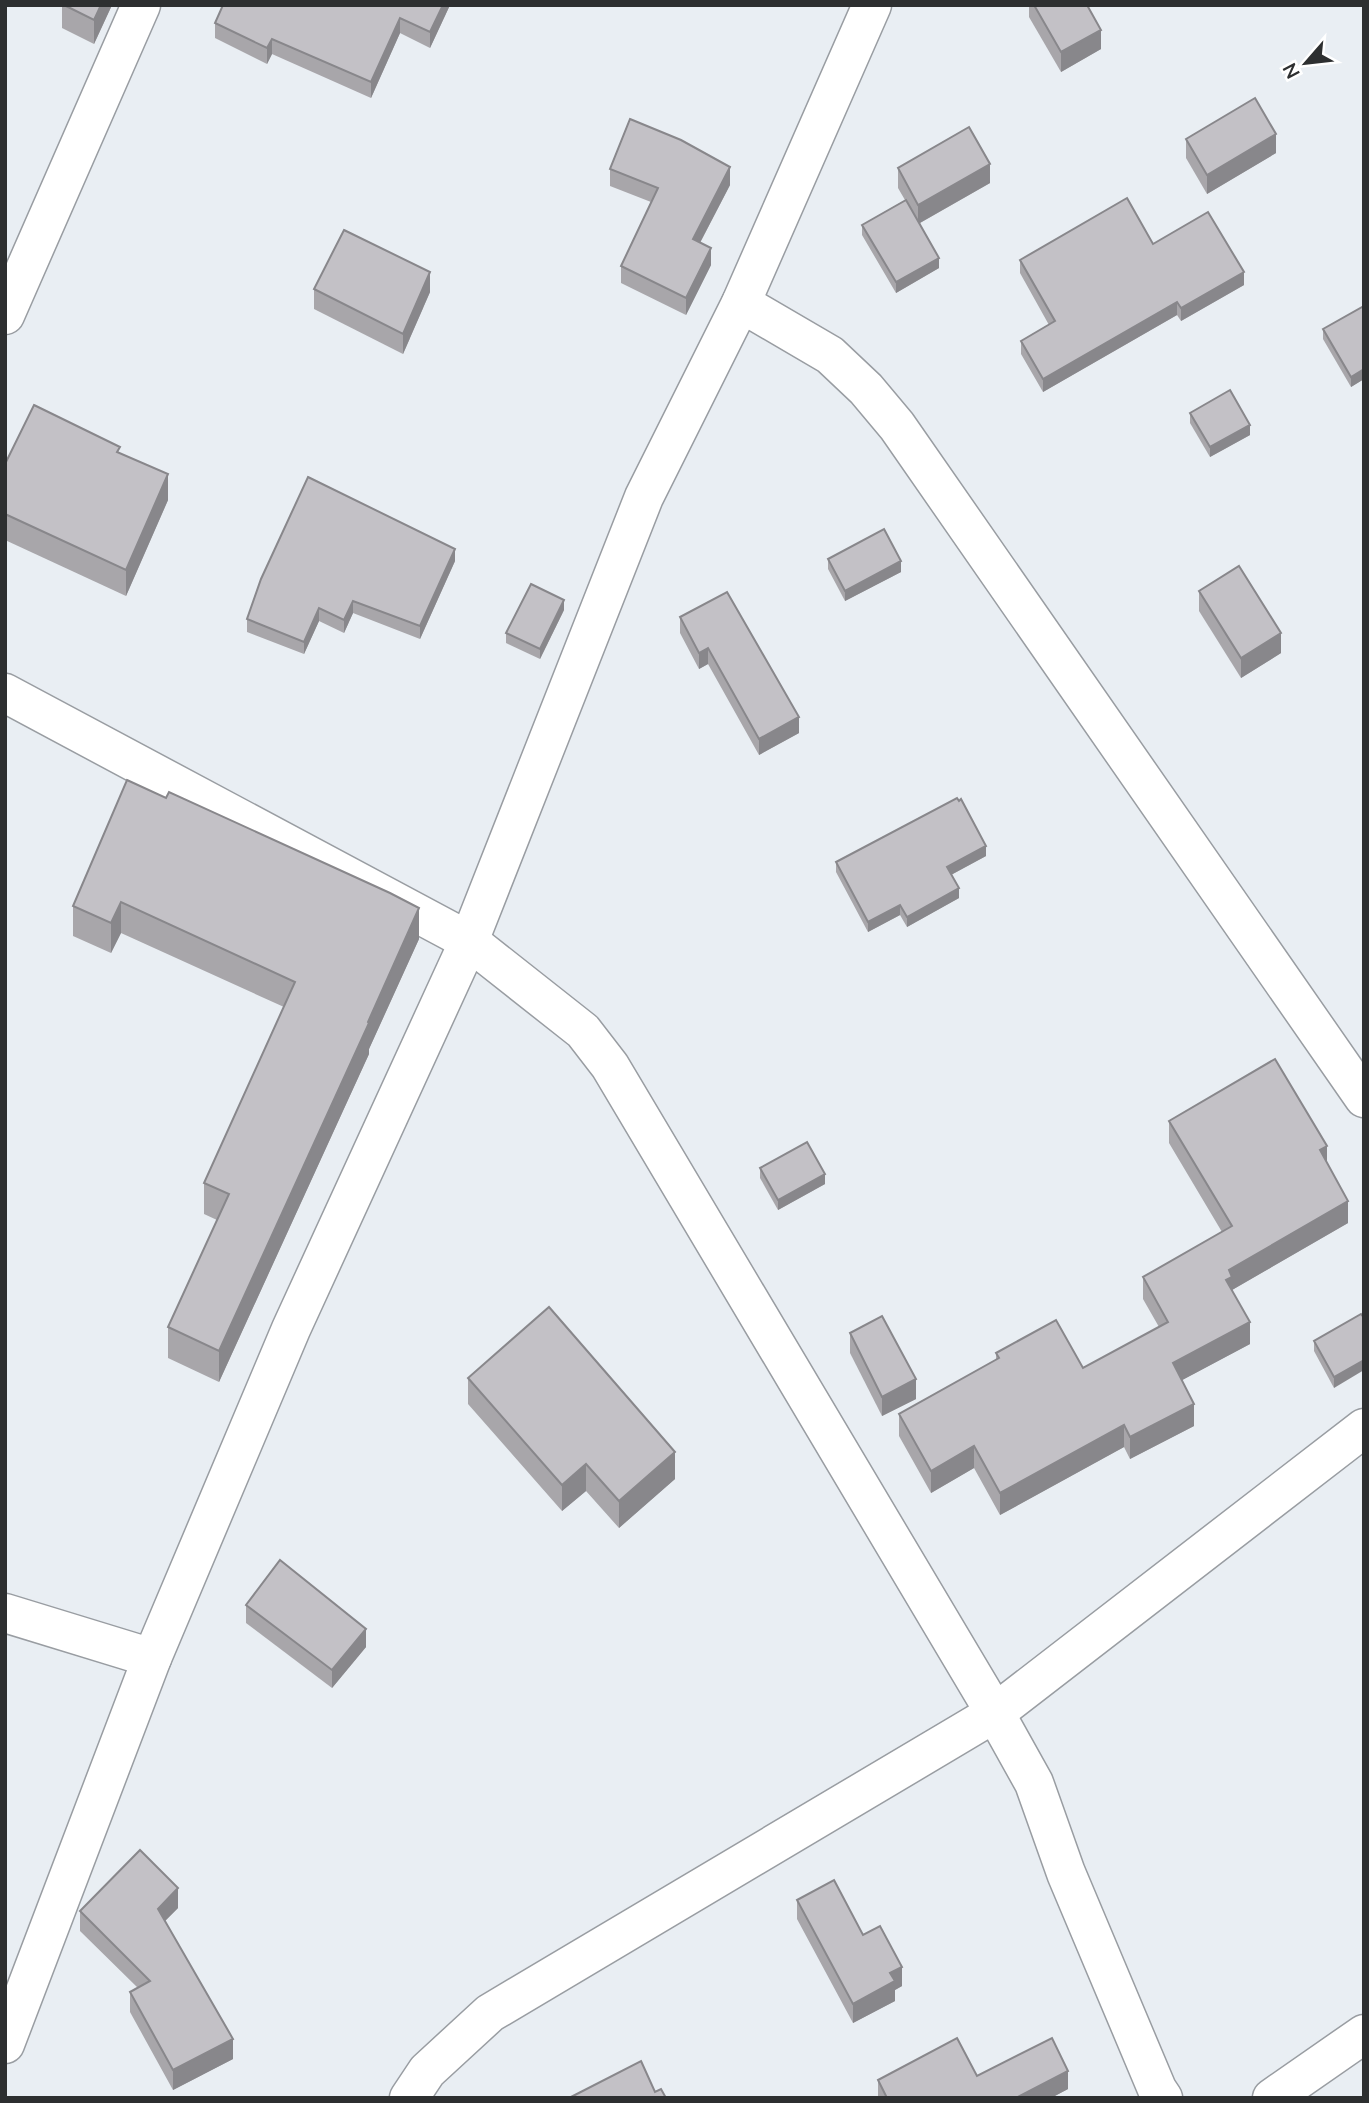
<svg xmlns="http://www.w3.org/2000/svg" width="1369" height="2103" viewBox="0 0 1369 2103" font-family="Mulish,sans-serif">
<rect width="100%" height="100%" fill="#e9eef3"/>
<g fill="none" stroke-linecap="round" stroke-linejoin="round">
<defs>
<g id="minor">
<polyline points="741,303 830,355 866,389 897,426 1364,1098"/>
<polyline points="5,315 141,5"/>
<polyline points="5,693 469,941 583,1031 610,1066 995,1713 1034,1783 1066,1873 1157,2089 1163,2098"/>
<polyline points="5,1613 152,1658"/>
<polyline points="5,2044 152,1658 291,1329 469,941 644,497 741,303 872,5"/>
<polyline points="409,2098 427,2071 490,2013 995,1713 1364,1428"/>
<polyline points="1272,2098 1364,2034"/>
</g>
</defs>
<use href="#minor" stroke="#999da2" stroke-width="41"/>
<use href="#minor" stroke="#fff" stroke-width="38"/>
</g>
<g fill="#a8a6aa">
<polygon points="62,5 112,5 94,44 62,28"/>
<polygon points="223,5 450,5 430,48 400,33 371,98 272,54 267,64 215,38 215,23"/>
<polygon points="1029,5 1087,5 1101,49 1061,72 1029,17"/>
<polygon points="1186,139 1276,153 1207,194 1186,158"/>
<polygon points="898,168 990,183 920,223 939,268 896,293 862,235 862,225 905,200 898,188"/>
<polygon points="610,169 730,185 700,243 711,265 686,315 621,283 621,266 651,202 610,186"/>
<polygon points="1153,244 1244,285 1181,321 1177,315 1043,392 1021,354 1021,341 1049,325 1020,273 1020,260"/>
<polygon points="314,289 430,292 403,354 314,309"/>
<polygon points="1364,306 1364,379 1351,387 1323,339 1323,329"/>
<polygon points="1190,413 1250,435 1210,457 1190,423"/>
<polygon points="120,453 168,500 126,596 5,540 5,464"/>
<polygon points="828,559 901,572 845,601 828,569"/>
<polygon points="455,561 420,639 353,613 344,633 319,621 304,654 247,632 247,619"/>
<polygon points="1199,591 1281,653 1241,678 1199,611"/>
<polygon points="564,610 540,659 506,643 506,633"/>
<polygon points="680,617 799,733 759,755 708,664 699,669 680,633"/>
<polygon points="127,780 419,939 369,1049 369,1054 219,1382 168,1358 168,1327 217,1220 204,1214 204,1183 284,1007 121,933 111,953 73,936 73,906"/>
<polygon points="986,856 951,875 959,898 907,927 900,915 868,932 836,872 836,862"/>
<polygon points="1169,1121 1327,1162 1348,1223 1232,1290 1250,1344 1182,1380 1194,1426 1130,1459 1124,1447 1000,1515 974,1468 931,1493 899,1436 899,1414 996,1360 996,1353 1083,1368 1159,1327 1143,1299 1143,1277 1222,1232 1169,1143"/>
<polygon points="760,1168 825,1184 778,1210 760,1178"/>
<polygon points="1361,1314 1334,1388 1314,1351 1314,1341"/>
<polygon points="850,1333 916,1399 882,1416 850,1353"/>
<polygon points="468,1378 675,1479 619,1528 586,1491 562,1511 468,1404"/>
<polygon points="246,1605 366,1647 332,1688 246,1623"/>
<polygon points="797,1900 863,1935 902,1986 895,1990 895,2001 853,2023 797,1919"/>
<polygon points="178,1908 165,1921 233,2059 173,2090 130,2012 130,1992 138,1988 80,1931 80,1911"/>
<polygon points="977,2076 1068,2089 1051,2098 878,2098 878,2080"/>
</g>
<g fill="#88878b">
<polygon points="101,5 112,5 94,44 94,20"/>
<polygon points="443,5 450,5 430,48 430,32"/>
<polygon points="400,18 400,33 371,98 371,82"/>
<polygon points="1101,30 1101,49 1061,72 1061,52"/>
<polygon points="272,39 272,54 267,64 267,48"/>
<polygon points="1276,134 1276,153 1207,194 1207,175"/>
<polygon points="990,164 990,183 918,224 918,205"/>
<polygon points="730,167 730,185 693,256 693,239"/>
<polygon points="711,248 711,265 686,315 686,298"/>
<polygon points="939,258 939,268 896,293 896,282"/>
<polygon points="430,272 430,292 403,354 403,334"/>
<polygon points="1244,272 1244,285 1181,321 1181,308"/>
<polygon points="1177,302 1177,315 1043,392 1043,379"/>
<polygon points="1364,369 1364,379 1351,387 1351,377"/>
<polygon points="1250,425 1250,435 1210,457 1210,447"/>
<polygon points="168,474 168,500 126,596 126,570"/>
<polygon points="455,549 455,561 420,639 420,626"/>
<polygon points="901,561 901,572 845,601 845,591"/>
<polygon points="564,600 564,610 540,659 540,649"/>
<polygon points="353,601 353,613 344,633 344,620"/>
<polygon points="319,608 319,621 304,654 304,642"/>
<polygon points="1281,633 1281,653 1241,678 1241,658"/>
<polygon points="708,648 708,664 699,669 699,653"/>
<polygon points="799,717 799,733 759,755 759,739"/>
<polygon points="986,846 986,856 947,877 947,867"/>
<polygon points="959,888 959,898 907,927 907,917"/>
<polygon points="121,902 121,933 111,953 111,923"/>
<polygon points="900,905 900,915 868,932 868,922"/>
<polygon points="419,908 419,939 369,1049 369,1054 219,1382 219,1351"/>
<polygon points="1327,1146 1327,1168 1320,1150"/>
<polygon points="825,1174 825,1184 778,1210 778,1200"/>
<polygon points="1348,1201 1348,1223 1232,1290 1226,1280 1229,1270"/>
<polygon points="1250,1322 1250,1344 1173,1385 1173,1363"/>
<polygon points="1364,1360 1364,1370 1334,1388 1334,1377"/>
<polygon points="916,1379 916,1399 882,1416 882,1397"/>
<polygon points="1194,1404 1194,1426 1130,1459 1130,1437"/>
<polygon points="1124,1425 1124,1447 1000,1515 1000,1493"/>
<polygon points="974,1446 974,1468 931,1493 931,1471"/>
<polygon points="675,1452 675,1479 619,1528 619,1501"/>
<polygon points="586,1464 586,1491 562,1511 562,1485"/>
<polygon points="366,1629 366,1647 332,1688 332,1670"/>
<polygon points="178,1888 178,1908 158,1928 158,1909"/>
<polygon points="902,1967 902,1986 895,1990 895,2001 853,2023 853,2004 890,1973"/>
<polygon points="233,2039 233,2059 173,2090 173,2070"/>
<polygon points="1068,2071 1068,2089 1051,2098 1016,2098"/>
</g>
<g fill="#c3c1c6" stroke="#88878b" stroke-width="2">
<polygon points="64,5 101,5 94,20"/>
<polygon points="223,5 443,5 430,32 400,18 371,82 272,39 267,48 215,23"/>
<polygon points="1034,5 1087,5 1101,30 1061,52"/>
<polygon points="1255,98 1276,134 1207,175 1186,139"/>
<polygon points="630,119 681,140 730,167 693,239 711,248 686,298 621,266 658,188 610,169"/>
<polygon points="969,127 990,164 918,205 898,168"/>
<polygon points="1127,198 1153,244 1208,212 1244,272 1181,308 1177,302 1043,379 1021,341 1055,321 1020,260"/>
<polygon points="906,200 939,258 896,282 862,225"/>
<polygon points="344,230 430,272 403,334 314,289"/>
<polygon points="1364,306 1364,369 1351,377 1323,329"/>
<polygon points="1230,390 1250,425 1210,447 1190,413"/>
<polygon points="34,405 120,447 117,452 168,474 126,570 5,514 5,464"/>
<polygon points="308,477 455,549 420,626 353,601 344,620 319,608 304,642 247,619 261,579"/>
<polygon points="884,529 901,561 845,591 828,559"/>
<polygon points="1239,566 1281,633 1241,658 1199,591"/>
<polygon points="531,584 564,600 540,649 506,633"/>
<polygon points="727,592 799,717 759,739 708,648 699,653 680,617"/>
<polygon points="127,780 166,798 169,792 390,893 419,908 368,1022 369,1023 219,1351 168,1327 229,1194 204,1183 295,982 121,902 111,923 73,906"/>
<polygon points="957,798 959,801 961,799 986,846 947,867 959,888 907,917 900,905 868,922 836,862"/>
<polygon points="1275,1059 1327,1146 1320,1150 1348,1201 1229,1270 1232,1277 1226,1280 1250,1322 1173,1363 1194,1404 1130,1437 1124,1425 1000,1493 974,1446 931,1471 899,1414 999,1358 996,1353 1056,1320 1083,1368 1168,1322 1143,1277 1232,1226 1169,1121"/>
<polygon points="807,1142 825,1174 778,1200 760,1168"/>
<polygon points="549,1307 675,1452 619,1501 586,1464 562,1485 468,1378"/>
<polygon points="1361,1314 1364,1318 1364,1360 1334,1377 1314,1341"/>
<polygon points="882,1316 916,1379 882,1397 850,1333"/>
<polygon points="280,1560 366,1629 332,1670 246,1605"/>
<polygon points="140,1850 178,1888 158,1909 233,2039 173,2070 130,1992 150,1981 80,1911"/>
<polygon points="834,1880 863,1935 880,1926 902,1967 890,1973 895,1981 853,2004 797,1900"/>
<polygon points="957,2038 977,2076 1052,2038 1068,2071 1016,2098 887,2098 878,2080"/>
<polygon points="641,2061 655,2092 661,2089 666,2098 569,2098"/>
</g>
<rect width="1369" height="2103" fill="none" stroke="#2d2f30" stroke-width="14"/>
<g transform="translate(1306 63) rotate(242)" stroke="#ffffff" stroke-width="5" paint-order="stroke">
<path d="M0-5L12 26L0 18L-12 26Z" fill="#2d2f30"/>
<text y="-10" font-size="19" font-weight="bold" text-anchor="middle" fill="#2d2f30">N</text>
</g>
</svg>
